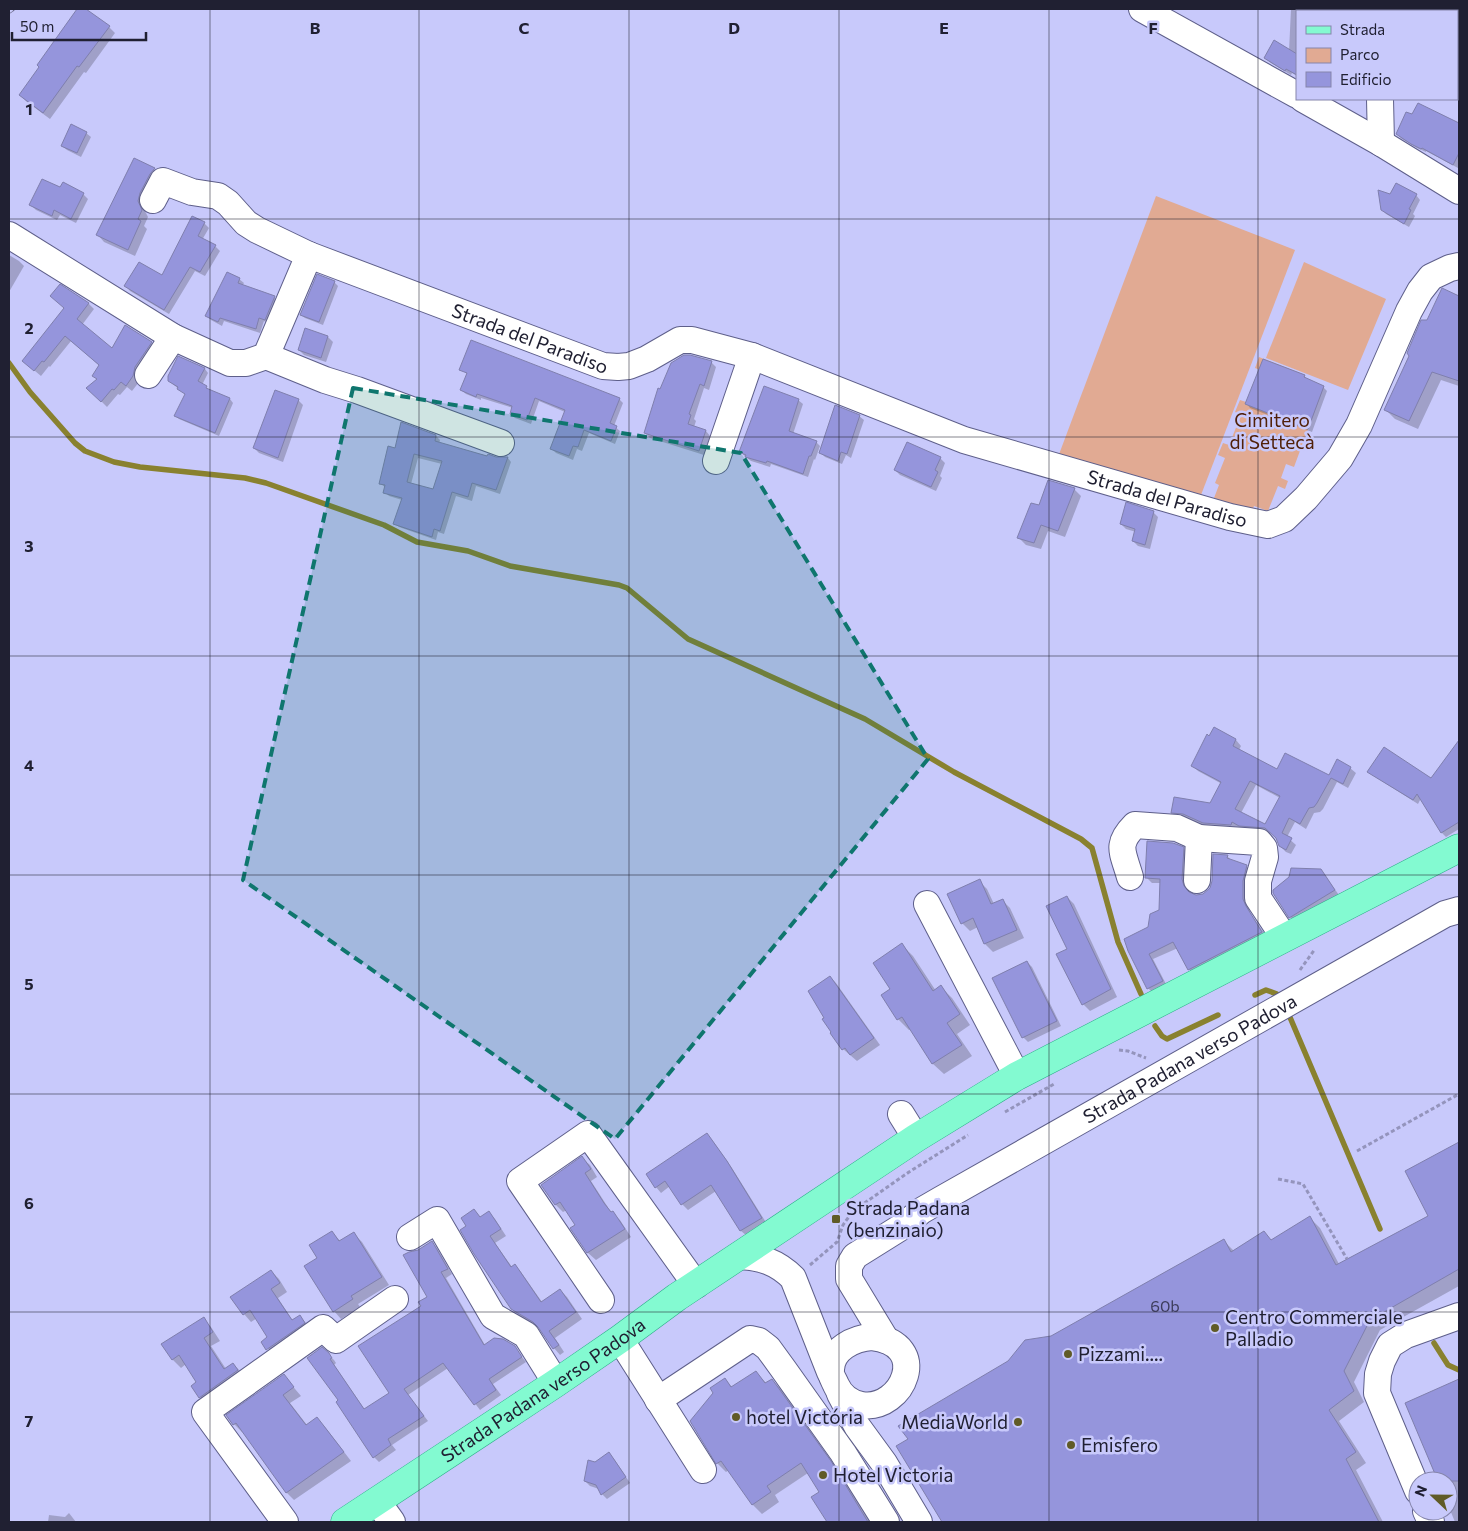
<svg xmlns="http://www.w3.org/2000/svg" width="1468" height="1531" viewBox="0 0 1468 1531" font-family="Commissioner,sans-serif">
<rect width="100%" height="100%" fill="#c8c9fb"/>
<g fill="#e1aa93">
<polygon points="1156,196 1295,250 1201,495 1058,457"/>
<polygon points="1304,262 1386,299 1348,390 1266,358"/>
<polygon points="1259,357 1305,375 1305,378 1324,386 1294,467 1286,464 1281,478 1288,481 1285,489 1278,486 1268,511 1254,506 1250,514 1243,509 1214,498 1219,485 1215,483 1225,458 1218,455 1223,443 1229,445 1241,415 1235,412 1240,400 1246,402 1263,371 1255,368"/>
</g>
<g fill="#0003" fill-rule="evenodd">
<polygon points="79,9 84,9 109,27 115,33 86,73 84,72 50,119 27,102 20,95 41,67 38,65"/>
<polygon points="1291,9 1325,9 1325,11 1297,11 1297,76 1292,73 1291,75 1271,63 1266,58 1289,51"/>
<polygon points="1457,56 1459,56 1459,91 1457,86"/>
<polygon points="1459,119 1459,165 1458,168 1426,151 1426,152 1417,148 1402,139 1397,134 1458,124"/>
<polygon points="86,133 91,137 81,157 67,150 62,146"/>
<polygon points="134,160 154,169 161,176 144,209 148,217 144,226 147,229 135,256 104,242 98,235"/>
<polygon points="61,189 83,194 88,199 76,223 60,215 57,220 36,210 31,205"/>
<polygon points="1416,195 1420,200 1413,214 1415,216 1409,227 1386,214 1382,209 1390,196"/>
<polygon points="204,223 209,228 202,240 215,246 220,251 205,276 195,271 169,314 130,291 126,286 162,277"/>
<polygon points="9,255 19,261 24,266 9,292"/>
<polygon points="239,279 244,283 242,286 274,297 279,302 269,324 264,321 260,333 224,321 222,326 211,320 206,315"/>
<polygon points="334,282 338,286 323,325 305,318 301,315"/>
<polygon points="60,286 89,304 94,309 82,325 112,350 151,343 157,348 139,382 132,391 127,387 120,395 118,394 107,407 88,388 98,380 100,366 71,341 50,367 49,366 41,376 23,361 65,308"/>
<polygon points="1443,290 1459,297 1459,386 1441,380 1418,429 1395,419 1386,410"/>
<polygon points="328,337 333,342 326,362 304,355 299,350"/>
<polygon points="179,358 205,369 208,373 202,385 210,391 230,399 233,403 219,436 179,419 176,416 186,395 169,381"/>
<polygon points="711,362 716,367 709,390 704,388 694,419 696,421 694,427 706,431 710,436 704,455 650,438 645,433"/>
<polygon points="461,369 619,399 623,403 614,426 620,431 615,444 589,433 582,451 577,449 573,460 556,453 552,449 565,412 539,401 531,424 515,418 511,414 513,408 481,398 481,400 466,394 461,390 467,374"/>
<polygon points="1304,376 1308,380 1323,387 1327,391 1312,432 1250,408 1247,404"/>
<polygon points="298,400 303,405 283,462 259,453 254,448"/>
<polygon points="798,400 803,404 793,434 816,442 820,446 815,460 814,459 808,477 771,464 770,467 751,461 740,452"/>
<polygon points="859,416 864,420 851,458 846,455 842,464 825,457 821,453"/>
<path d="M436 436 440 440 439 444 496 458H508L511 462 500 494 476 486 472 501 456 496 444 534 438 532 436 540 399 527 394 523 402 500 389 496 385 492 386 488 381 484 396 449ZM418 458 442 464 434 490 411 484Z"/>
<polygon points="940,458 945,463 940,476 942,478 936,491 900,475 895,470"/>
<polygon points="1074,489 1081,496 1065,537 1048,531 1041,549 1026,545 1019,538 1040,507"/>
<polygon points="1153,512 1158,517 1150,549 1138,546 1133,541 1136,532 1126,529 1121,524"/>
<path d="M1214 729 1236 740 1241 746 1239 750 1277 770 1329 777 1350 768 1356 773 1348 788 1337 782 1323 809 1320 812 1314 813 1306 829 1295 822 1287 837 1296 845 1291 854 1286 852 1280 846 1277 838 1273 834 1267 832 1245 831 1237 827V830L1209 828 1178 818 1172 812 1211 805 1222 784 1198 771 1192 765ZM1256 785 1280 798 1266 826 1241 813Z"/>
<polygon points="1459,746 1459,829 1446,837 1442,833 1421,798 1418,804 1374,776 1431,779"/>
<polygon points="1183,848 1188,854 1187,885 1188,893 1196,896 1204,895 1211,888 1227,856 1232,861 1246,866 1252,871 1248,905 1250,913 1267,937 1194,975 1189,969 1178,948 1153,959 1167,986 1153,993 1148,988 1149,928 1160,911 1161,883 1152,883 1147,878"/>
<polygon points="1325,876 1339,895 1295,922 1290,917"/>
<polygon points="979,881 987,889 994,904 1002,900 1010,908 1024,938 993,952 985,944 978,927 970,931 962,923"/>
<polygon points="1067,897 1074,904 1117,997 1090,1011 1083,1004 1068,950"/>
<polygon points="902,945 913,956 936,991 941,987 952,998 970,1025 957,1034 972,1056 944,1074 933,1064 911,1029 909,1030 898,1019 892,989"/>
<polygon points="1027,962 1032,967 1061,1026 1028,1042 1023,1037"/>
<polygon points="830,977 836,983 880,1045 857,1061 843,1049"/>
<polygon points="706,1134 712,1140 732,1168 767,1224 747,1236 741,1231 716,1191 688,1210 682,1204 670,1186 661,1193 656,1187"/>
<polygon points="1459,1143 1459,1286 1380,1330 1354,1382 1364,1402 1339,1421 1366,1463 1356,1470 1383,1522 944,1522 898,1447 1051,1337 1223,1240 1234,1251 1272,1241 1310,1218 1320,1228 1339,1264 1430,1216 1407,1171"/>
<polygon points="582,1158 590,1165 597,1177 591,1181 611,1212 620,1220 631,1237 596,1260 588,1253 572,1229 577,1225 567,1210 563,1212 556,1205 543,1185"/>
<polygon points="474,1210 481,1218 489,1213 495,1219 506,1236 495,1243 512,1267 515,1265 521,1272 542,1302 560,1290 567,1297 582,1319 555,1338 564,1352 560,1355 554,1348 540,1327 519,1316 512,1309 468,1226"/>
<polygon points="332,1232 341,1242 354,1234 362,1242 389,1285 358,1304 360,1307 341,1319 334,1311"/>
<polygon points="432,1243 437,1248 452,1274 446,1278 485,1345 514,1347 526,1362 493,1384 501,1395 480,1410 448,1368 408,1395 428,1421 392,1445 396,1450 379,1462 374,1457 340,1400 328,1354 334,1360 336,1363 334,1365 365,1410 391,1393 422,1306 429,1297 418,1251"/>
<polygon points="271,1271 279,1279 287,1292 278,1298 293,1321 300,1317 308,1325 275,1357 263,1342 269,1338 257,1318 251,1322 244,1314"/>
<polygon points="203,1319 211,1327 220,1341 211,1346 226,1369 233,1364 241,1372 208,1405 200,1397 198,1383 186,1364 181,1368 173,1360 163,1344"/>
<polygon points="756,1372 767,1384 772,1380 781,1389 839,1472 871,1522 829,1522 813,1497 821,1492 808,1473 775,1495 779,1502 762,1514 753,1505 729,1470 726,1472 717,1463 691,1421 725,1379 733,1388"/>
<polygon points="284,1376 301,1396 290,1403 307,1425 317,1419 325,1427 351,1461 294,1500 286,1492 243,1432 242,1432 234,1424 228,1416"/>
<polygon points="1459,1380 1459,1522 1455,1522 1448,1505 1448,1481 1440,1481 1407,1403"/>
<polygon points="609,1454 614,1459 630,1483 607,1499 602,1494 599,1489 590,1486 585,1481 595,1464"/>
<polygon points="69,1513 76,1522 48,1522 49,1515 65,1517"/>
</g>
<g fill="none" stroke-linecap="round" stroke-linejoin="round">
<g stroke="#89812f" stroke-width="5.5">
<polyline points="9,363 30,392 75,443 85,451 114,462 140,467 245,478 266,483 384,525 417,542 468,551 510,566 619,585 627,588 688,639 865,719 954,772 1081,839 1092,848 1118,942 1141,994"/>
<polyline points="1255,995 1266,990 1277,994"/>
<polyline points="1289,1015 1380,1229"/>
<polyline points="1155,1026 1162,1036 1167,1039 1218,1015"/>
<polyline points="1434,1343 1448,1365 1459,1370"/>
</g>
</g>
<g fill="#9595dc" stroke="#7f7fad" fill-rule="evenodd">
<polygon points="77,9 86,9 110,26 79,67 77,66 43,113 19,95 39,67 37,65"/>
<polygon points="1274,40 1297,54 1297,75 1286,69 1285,71 1264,58"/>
<polygon points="1418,103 1459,123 1459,153 1453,165 1422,148 1421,149 1411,144 1396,134 1406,112 1412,114"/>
<polygon points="71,124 87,132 77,153 61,146"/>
<polygon points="134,158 155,168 150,174 140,193 138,201 142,210 138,219 141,221 128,250 96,235"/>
<polygon points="42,179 60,187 63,182 84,193 71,219 54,210 52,216 29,205"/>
<polygon points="1396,183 1417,194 1409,209 1411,210 1404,224 1381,210 1378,190 1390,194"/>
<polygon points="192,216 205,222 198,236 216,245 200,272 190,267 164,310 124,286 139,262 162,275"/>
<polygon points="227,272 240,278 238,283 275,296 265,320 259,318 256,329 220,318 218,322 205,316"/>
<polygon points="317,274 335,281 319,322 300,315"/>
<polygon points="60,284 89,303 77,319 112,348 125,325 152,342 135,367 133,376 126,386 121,382 114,390 112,389 101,402 86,388 97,379 92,376 99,365 65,336 44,362 42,361 34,371 22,361 64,308 50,296"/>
<polygon points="1442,288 1459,296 1459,381 1432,372 1409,421 1384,410 1409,356 1407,353 1421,320 1427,320"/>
<polygon points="305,328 328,336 321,358 298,350"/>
<polygon points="471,340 620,398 610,423 617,426 611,441 584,430 578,447 573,446 569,456 550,449 565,410 535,398 527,420 510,414 512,406 477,394 476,397 460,390 467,373 459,370"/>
<polygon points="684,355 690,355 712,361 704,386 700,384 689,414 691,415 688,424 706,430 699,451 644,433 658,388 660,389 671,363"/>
<polygon points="178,356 205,368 198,381 207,386 206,388 230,398 215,433 174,416 185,394 177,389 178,387 168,381 168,376"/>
<polygon points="1263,359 1305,375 1304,377 1324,386 1308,429 1245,404"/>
<polygon points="764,386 799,399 789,431 817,441 811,456 809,456 803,474 767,461 766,463 745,457 746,455 739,452"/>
<polygon points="275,390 299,399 278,458 253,448"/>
<polygon points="835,405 860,415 847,454 841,452 838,461 819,453"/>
<path d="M401 422 436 435 435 441 487 456 488 454 496 457H508L496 490 472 483 468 497 452 492 440 531 434 529 432 537 393 524 402 498 383 493 385 485 379 484 388 446 395 448ZM414 454 442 461 433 489 407 482Z"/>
<polygon points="907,442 941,457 935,470 938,472 931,487 894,470"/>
<polygon points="1048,480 1075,488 1058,531 1041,525 1034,543 1017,538 1031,503 1039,505"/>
<polygon points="1126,502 1154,511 1145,545 1132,541 1135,529 1120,524"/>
<path d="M1214 727 1236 739 1233 746 1277 769 1285 753 1329 775 1337 759 1351 767 1343 784 1331 778 1317 803 1314 807 1309 808 1300 824 1289 818 1282 833 1292 838 1286 850 1279 846 1276 838 1265 828 1239 826 1232 822 1231 825 1203 823 1183 814 1171 813 1174 797 1210 803 1221 782 1191 766 1207 734 1209 736ZM1250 781 1280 796 1265 824 1235 809Z"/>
<polygon points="1459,740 1459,822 1441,833 1417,794 1413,800 1367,772 1384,747 1431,778"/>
<polygon points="1147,841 1173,843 1184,847 1182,879 1184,886 1189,892 1196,895 1203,894 1210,888 1212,881 1213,854 1228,855 1227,858 1247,865 1243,881 1243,899 1246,906 1262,932 1188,970 1173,942 1149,954 1163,981 1147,989 1128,951 1124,939 1148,927 1150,914 1159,910 1160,879 1145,878"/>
<polygon points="1291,868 1321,869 1335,890 1289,918 1273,893 1273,890 1289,877"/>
<polygon points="980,879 991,904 1003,899 1017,930 984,944 973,918 961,924 947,894"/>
<polygon points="1067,896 1111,989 1082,1005 1056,954 1067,949 1046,906"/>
<polygon points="902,943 933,991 941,985 960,1014 947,1023 962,1045 932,1064 902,1017 897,1020 881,995 890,989 873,963"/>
<polygon points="1027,961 1057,1021 1022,1038 992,978"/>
<polygon points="830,976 874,1038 850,1055 845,1048 842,1050 830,1033 831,1032 822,1019 824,1018 808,991"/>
<polygon points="707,1133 727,1161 762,1218 740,1231 711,1185 681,1205 665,1181 655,1188 646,1174"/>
<polygon points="1459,1142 1459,1269 1370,1320 1344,1371 1354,1391 1329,1410 1356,1452 1346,1459 1379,1522 942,1522 896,1446 908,1439 898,1426 1008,1361 1025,1340 1051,1336 1224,1239 1231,1252 1264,1231 1271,1240 1310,1216 1336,1265 1428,1216 1405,1171"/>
<polygon points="582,1156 591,1169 585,1173 604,1203 611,1212 613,1211 625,1229 587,1253 570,1228 575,1225 560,1202 555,1205 541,1185"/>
<polygon points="474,1209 480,1217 489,1211 501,1229 490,1236 511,1267 515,1264 541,1302 560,1289 576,1312 549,1331 559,1345 553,1349 538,1327 533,1322 511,1309 474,1254 460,1230 466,1226 461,1218"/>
<polygon points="332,1231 339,1241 354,1232 382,1277 351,1296 353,1299 333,1312 304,1266 317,1258 309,1245"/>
<polygon points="432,1241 448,1269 441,1272 484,1345 494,1338 503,1339 515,1346 522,1357 489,1379 496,1390 474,1405 443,1363 404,1389 424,1416 388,1439 391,1445 373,1458 336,1402 338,1400 307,1358 322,1347 329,1353 332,1358 330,1359 364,1409 389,1393 358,1346 421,1306 418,1302 427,1297 403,1255 409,1252 418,1250"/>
<polygon points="271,1270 280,1283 271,1289 292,1320 300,1315 305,1323 266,1350 261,1342 267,1337 250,1310 243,1315 230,1297"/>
<polygon points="204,1317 213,1332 204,1338 224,1369 233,1363 238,1370 199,1398 191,1386 196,1382 179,1355 172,1360 161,1344"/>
<polygon points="756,1371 765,1383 772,1379 831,1461 868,1522 827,1522 811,1497 819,1492 801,1463 767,1486 771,1492 752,1505 721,1461 716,1464 690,1421 713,1393 710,1388 725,1378 731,1387"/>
<polygon points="284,1374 294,1387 283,1395 306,1425 317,1417 344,1452 286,1493 236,1423 233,1425 226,1415"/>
<polygon points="1459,1379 1459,1481 1438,1481 1405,1403"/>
<polygon points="609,1452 626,1477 601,1495 596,1485 584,1481 588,1460 595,1462"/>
</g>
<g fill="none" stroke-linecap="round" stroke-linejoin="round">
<defs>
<g id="minor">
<polyline points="1142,9 1297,95"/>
<polyline points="1379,9 1379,11"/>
<polyline points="1303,99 1381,143 1459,191"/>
<polyline points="1380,99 1381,143"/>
<polyline points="153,200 163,181 192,192 218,196 228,203 246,223 257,230 309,255"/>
<path id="s1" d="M9 235 173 337 230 363H246L266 356 309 255 603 366 618 367 629 366 647 359 680 340H692L752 356 964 440 1230 517 1268 525 1284 519 1306 498 1340 458 1359 425 1409 311 1420 291 1431 277 1450 268 1459 266"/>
<polyline points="266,356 325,380 357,390 501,443"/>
<polyline points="148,375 173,337"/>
<polyline points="716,461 752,356"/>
<path d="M1130 877C1123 852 1115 845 1135 825L1177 828 1199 838 1259 842 1264 848 1265 857 1258 881V898L1284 937"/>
<polyline points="1197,880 1199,838"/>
<polyline points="927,904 1017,1076"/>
<polyline points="901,1114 916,1138"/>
<polyline points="410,1237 437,1220 493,1316 526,1335 556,1383"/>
<path d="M739 1256C761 1257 777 1262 793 1278L830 1372"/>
<polyline points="601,1300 520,1181 588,1134 696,1285"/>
<path d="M872 1337C932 1344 903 1411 862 1405 849 1403 841 1396 836 1385 834 1380 830 1375 831 1370 831 1349 854 1338 872 1337Z"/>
<polyline points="620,1339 703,1470"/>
<path id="s2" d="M886 1340 849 1279V1266L855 1256 903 1226 921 1211 940 1200 1445 914 1459 910"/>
<polyline points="840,1394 857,1426 884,1463 919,1522"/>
<polyline points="658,1400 750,1339 759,1341 768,1348 784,1370 843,1453 886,1522"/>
<polyline points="1418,1491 1377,1393 1378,1374 1382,1361 1390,1345 1406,1335 1459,1316"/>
<polyline points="377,1501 392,1522"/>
<polyline points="1426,1511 1431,1522"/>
<polyline points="285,1522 205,1412 323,1328 336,1340 395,1299"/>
</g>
<g id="major">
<path id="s3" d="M345 1522 556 1383 620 1339 677 1297 916 1138 1017 1076 1459 848"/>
</g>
</defs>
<use href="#minor" stroke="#5e5f8a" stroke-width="28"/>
<use href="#major" stroke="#2bac86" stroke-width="29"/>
<g stroke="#9494bc" stroke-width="3" stroke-dasharray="4 2.5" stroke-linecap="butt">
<polyline points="1300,970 1315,949"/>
<polyline points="1119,1050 1128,1051 1146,1058"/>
<polyline points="1005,1112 1054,1084"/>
<polyline points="1357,1151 1459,1094"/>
<polyline points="1278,1179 1303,1184 1347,1259"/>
<polyline points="810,1265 837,1242 843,1225 853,1211 909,1172 968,1135"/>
</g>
<use href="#minor" stroke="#fff" stroke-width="26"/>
<use href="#major" stroke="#83fad1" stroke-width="28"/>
<defs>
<polyline id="rail" points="9,11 12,9"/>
</defs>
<use href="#rail" stroke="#6b6b8c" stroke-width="5.5"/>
<use href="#rail" stroke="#c8c9fb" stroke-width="4" stroke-dasharray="11" stroke-linecap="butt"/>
</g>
<path fill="#0f766e" fill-opacity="0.2" stroke="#0f766e" stroke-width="4" stroke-dasharray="10 6" stroke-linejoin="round" d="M353 388 741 453 928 759 615 1139 243 880Z"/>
<path fill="none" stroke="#202032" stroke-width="1" stroke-opacity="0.55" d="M210 9V1522M419 9V1522M629 9V1522M839 9V1522M1049 9V1522M1258 9V1522M9 219H1459M9 437H1459M9 656H1459M9 875H1459M9 1094H1459M9 1312H1459"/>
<g fill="#605b27" stroke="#c8c9fb" stroke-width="2">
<rect x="831" y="1214" width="10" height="10" rx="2.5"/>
<circle cx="1215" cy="1328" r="5"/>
<circle cx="1068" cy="1354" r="5"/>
<circle cx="736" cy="1417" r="5"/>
<circle cx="1018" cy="1422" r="5"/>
<circle cx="1071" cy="1445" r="5"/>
<circle cx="823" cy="1475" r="5"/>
</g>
<g text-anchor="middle" stroke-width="5" stroke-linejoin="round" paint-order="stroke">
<g font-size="16" fill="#3d3d5c">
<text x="1165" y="1312">60b</text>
</g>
<g font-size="19" fill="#202032" stroke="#c8c9fb">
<text dy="7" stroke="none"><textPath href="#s1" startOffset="639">Strada del Paradiso</textPath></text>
<text dy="7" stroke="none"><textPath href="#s1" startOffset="1314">Strada del Paradiso</textPath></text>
<text dy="7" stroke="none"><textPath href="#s2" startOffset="485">Strada Padana verso Padova</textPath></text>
<text dy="7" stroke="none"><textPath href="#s3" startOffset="238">Strada Padana verso Padova</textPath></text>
</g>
<g font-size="19" fill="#502009" stroke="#c8c9fb">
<text x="1272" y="427">Cimitero<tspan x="1272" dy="22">di Settecà</tspan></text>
</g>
<g font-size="19" fill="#202032" stroke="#c8c9fb" text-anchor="start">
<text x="846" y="1215">Strada Padana<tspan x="846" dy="22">(benzinaio)</tspan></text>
<text x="1225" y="1324">Centro Commerciale<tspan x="1225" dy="22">Palladio</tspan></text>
<text x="1078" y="1361">Pizzami....</text>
<text x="746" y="1424">hotel Victória</text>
<text x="1008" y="1429" text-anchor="end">MediaWorld</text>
<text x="1081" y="1452">Emisfero</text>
<text x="833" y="1482">Hotel Victoria</text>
</g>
</g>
<g font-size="16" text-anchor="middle" font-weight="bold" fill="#202032" stroke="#c8c9fb" stroke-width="5" stroke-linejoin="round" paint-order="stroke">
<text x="315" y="34">B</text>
<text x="524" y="34">C</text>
<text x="734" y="34">D</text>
<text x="944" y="34">E</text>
<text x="1153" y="34">F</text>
<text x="29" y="115">1</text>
<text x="29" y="334">2</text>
<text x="29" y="552">3</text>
<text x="29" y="771">4</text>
<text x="29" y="990">5</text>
<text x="29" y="1209">6</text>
<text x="29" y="1427">7</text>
</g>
<rect width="1468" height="1531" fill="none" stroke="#202032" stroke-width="20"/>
<rect x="1296" y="10" width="162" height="90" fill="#c8c9fb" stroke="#8585ab"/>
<rect x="1306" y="26" width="25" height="8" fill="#83fad1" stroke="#8585ab"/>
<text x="1340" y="35" font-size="15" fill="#202032">Strada</text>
<rect x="1306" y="48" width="25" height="15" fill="#e1aa93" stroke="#8585ab"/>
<text x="1340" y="60" font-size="15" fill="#202032">Parco</text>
<rect x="1306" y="72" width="25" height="15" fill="#9595dc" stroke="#8585ab"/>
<text x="1340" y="85" font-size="15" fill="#202032">Edificio</text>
<g transform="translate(1433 1496) rotate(292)"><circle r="24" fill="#c8c9fb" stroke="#8585ab"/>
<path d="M0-4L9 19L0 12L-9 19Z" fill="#605b27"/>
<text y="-8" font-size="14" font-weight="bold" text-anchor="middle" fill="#202032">N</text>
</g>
<path d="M12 32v8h134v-8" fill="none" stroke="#202032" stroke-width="2.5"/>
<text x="20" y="32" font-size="15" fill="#202032" stroke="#c8c9fb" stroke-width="4" paint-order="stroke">50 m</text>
</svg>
